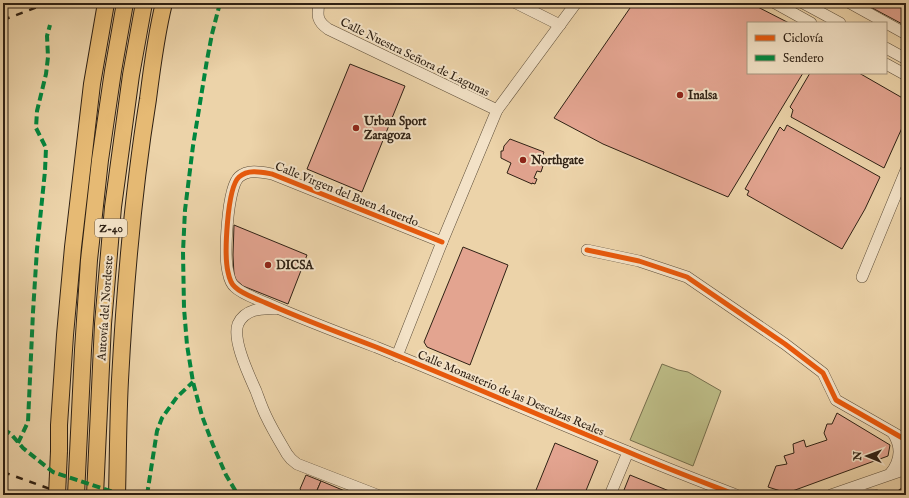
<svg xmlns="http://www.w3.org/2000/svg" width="909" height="498" viewBox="0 0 909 498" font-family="'IM FELL English',serif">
<rect width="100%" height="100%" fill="#ecd3a9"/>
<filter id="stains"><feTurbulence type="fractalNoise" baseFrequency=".005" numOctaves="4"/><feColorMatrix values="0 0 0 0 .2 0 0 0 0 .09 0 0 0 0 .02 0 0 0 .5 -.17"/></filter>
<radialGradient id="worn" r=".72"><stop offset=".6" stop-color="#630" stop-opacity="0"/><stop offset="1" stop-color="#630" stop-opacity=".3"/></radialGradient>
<polygon fill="#bcbb85" stroke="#766e4c" points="662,364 678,370 688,372 721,391 693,466 630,440"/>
<g fill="#e3a490" stroke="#2f2114">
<polygon points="635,3 750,3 789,23 748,23 748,73 803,73 728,197 603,144 554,118 630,8"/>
<polygon points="863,3 906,3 906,26"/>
<polygon points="350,64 405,86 362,192 307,169"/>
<polygon points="810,73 859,73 906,100 906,119 884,168 791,117 793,110 790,107"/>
<polygon points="787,125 880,177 865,209 842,249 747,195 749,191 745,189 780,127 784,131"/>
<polygon points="510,139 544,152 539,165 543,166 541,172 537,171 534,178 537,179 535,184 532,183 532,184 507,173 511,163 501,158 501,151 503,151 504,146"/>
<polygon points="234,225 307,255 288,304 243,286 236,280 234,275 233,255"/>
<polygon points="463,247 508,265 470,365 427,347 424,342"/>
<polygon points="837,413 890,445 888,456 787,493 768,487 776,466 787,464 784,456 794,453 793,444 804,440 806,447 827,440 824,433 827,424 832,424"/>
<polygon points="555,443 598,461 585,493 589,495 534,495"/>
<polygon points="306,475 321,481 315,495 305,495 300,489"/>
<polygon points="630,475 679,495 622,495"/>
<polygon points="321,481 352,494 352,495 315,495"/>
</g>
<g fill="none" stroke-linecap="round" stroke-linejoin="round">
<defs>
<g id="minor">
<path d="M319 3C317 16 317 21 328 29L497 110"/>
<polyline points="516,3 560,25"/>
<polyline points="775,3 811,23"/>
<polyline points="803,3 840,23"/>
<polyline points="850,3 906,34"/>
<polyline points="886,48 906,59"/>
<polyline points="886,64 906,75"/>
<path d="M442 242 272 174C261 172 248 169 239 177 227 188 224 255 228 272 229 277 231 284 235 287 242 294 257 299 266 303 302 319 339 333 376 347 460 381 543 417 626 451 663 467 700 481 736 495"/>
<polyline points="587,250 639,261 687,277 785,344 823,373 836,400 906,440"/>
<polyline points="862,277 906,170"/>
<path d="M275 309C261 308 245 309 238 324 232 340 249 375 256 391 259 399 262 408 266 416 272 429 280 442 287 454L291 459 297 464 377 495"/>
<polyline points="397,356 442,242 497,110 576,3"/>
<path d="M890 474C901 461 902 447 893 433"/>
<polyline points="841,494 875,495"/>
<polyline points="610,495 628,452"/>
<polyline points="831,495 906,469"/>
</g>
<polyline id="major" points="905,495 906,495"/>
<g id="highway">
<polyline points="59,451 59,425 65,335 73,247 92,84 106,3"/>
<polyline points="76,495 83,350 89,260 100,160 113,71 125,3"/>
<polyline points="95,495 103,324 113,207 131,75 144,3"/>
<path d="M117 495C118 457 118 418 120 380 125 286 133 192 148 99 152 67 156 35 164 3"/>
</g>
</defs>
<use href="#minor" stroke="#5e4e39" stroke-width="12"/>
<use href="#major" stroke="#2f2114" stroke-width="16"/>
<use href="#highway" stroke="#2f2114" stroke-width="18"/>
<use href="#minor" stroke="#f3e2c7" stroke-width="11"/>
<use href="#major" stroke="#e6ba74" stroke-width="14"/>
<use href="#highway" stroke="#e6ba74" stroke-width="16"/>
<g stroke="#2f2114" stroke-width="2.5" stroke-dasharray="7 7" stroke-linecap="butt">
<polyline points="3,20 48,3"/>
<polyline points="3,472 67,495"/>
</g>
<defs>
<polyline id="highway-bridge" points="57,495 59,451"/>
</defs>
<use href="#highway-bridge" stroke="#2f2114" stroke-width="18" stroke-linecap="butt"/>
<use href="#highway-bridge" stroke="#e6ba74" stroke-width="16"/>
<g stroke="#00873e" stroke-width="4" stroke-dasharray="8 4" stroke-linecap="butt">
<polyline points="220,3 212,34 207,60 193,146 185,210 183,252 184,308 187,345 193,382 202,416 213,445 226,475 238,495"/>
<polyline points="3,429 11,434 23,448 53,472 122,495"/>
<polyline points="18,443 28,422 33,312 37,249 45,171 46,148 36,128 37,111 46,74 48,57 47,36 50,25"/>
<polyline points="147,495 157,431 162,418 177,397 193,382"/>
</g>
<defs>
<g id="cycleway">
<path d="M442 242 272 174C261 172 248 169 239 177 227 188 224 255 228 272 229 277 231 284 235 287 242 294 257 299 266 303 302 319 339 333 376 347 460 381 543 417 626 451 663 467 700 481 736 495"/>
<polyline points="587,250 639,261 687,277 785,344 823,373 836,400 906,440"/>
</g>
</defs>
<use href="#cycleway" stroke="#f3e2c7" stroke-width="8"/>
<use href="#cycleway" stroke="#e8590c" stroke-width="5"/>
</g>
<g fill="#8f2418" stroke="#f3e2c7" stroke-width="1.5">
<circle cx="680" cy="95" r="4"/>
<circle cx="356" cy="128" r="4"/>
<circle cx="523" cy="160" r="4"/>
<circle cx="268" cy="265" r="4"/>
</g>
<g text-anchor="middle" stroke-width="4" stroke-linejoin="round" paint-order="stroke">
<rect fill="#f3e2c7" stroke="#6a5b4a" stroke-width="1" x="95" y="219" width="32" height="18" rx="3"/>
<g font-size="11" font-weight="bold" fill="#2f2114">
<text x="111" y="232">Z-40</text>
</g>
<g font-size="12" fill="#2f2114" stroke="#f3e2c7">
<text transform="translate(415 57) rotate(26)" y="4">Calle Nuestra Señora de Lagunas</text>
<text transform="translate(347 194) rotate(22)" y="4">Calle Virgen del Buen Acuerdo</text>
<text transform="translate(105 308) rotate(-86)" y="4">Autovía del Nordeste</text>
<text transform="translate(511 393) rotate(23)" y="4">Calle Monasterio de las Descalzas Reales</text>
</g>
<g font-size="12" font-weight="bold" fill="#2f2114" stroke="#f3e2c7" text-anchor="start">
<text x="688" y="99">Inalsa</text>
<text x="364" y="125">Urban Sport<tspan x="364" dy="14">Zaragoza</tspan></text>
<text x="531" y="164">Northgate</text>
<text x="276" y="269">DICSA</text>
</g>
</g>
<rect width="909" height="498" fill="none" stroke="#ecd3a9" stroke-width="16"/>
<rect x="4" y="4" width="901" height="490" fill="none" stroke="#2f2114" stroke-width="2"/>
<rect x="8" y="8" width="893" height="482" fill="none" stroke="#2f2114"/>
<rect x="747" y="22" width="140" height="52" fill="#f3e2c7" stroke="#a5957f"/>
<rect x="755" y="35" width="20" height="6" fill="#e8590c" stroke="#a5957f"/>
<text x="783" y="42" font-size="12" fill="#2f2114">Ciclovía</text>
<rect x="755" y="55" width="20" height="6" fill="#00873e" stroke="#a5957f"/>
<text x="783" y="62" font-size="12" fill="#2f2114">Sendero</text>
<g transform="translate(867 456) rotate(271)" stroke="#f3e2c7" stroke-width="3" paint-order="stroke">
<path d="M0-3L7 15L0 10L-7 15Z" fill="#2f2114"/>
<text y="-6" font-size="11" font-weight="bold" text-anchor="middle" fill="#2f2114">N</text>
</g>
<rect width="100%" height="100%" filter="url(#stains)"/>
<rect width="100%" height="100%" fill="url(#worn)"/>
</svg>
